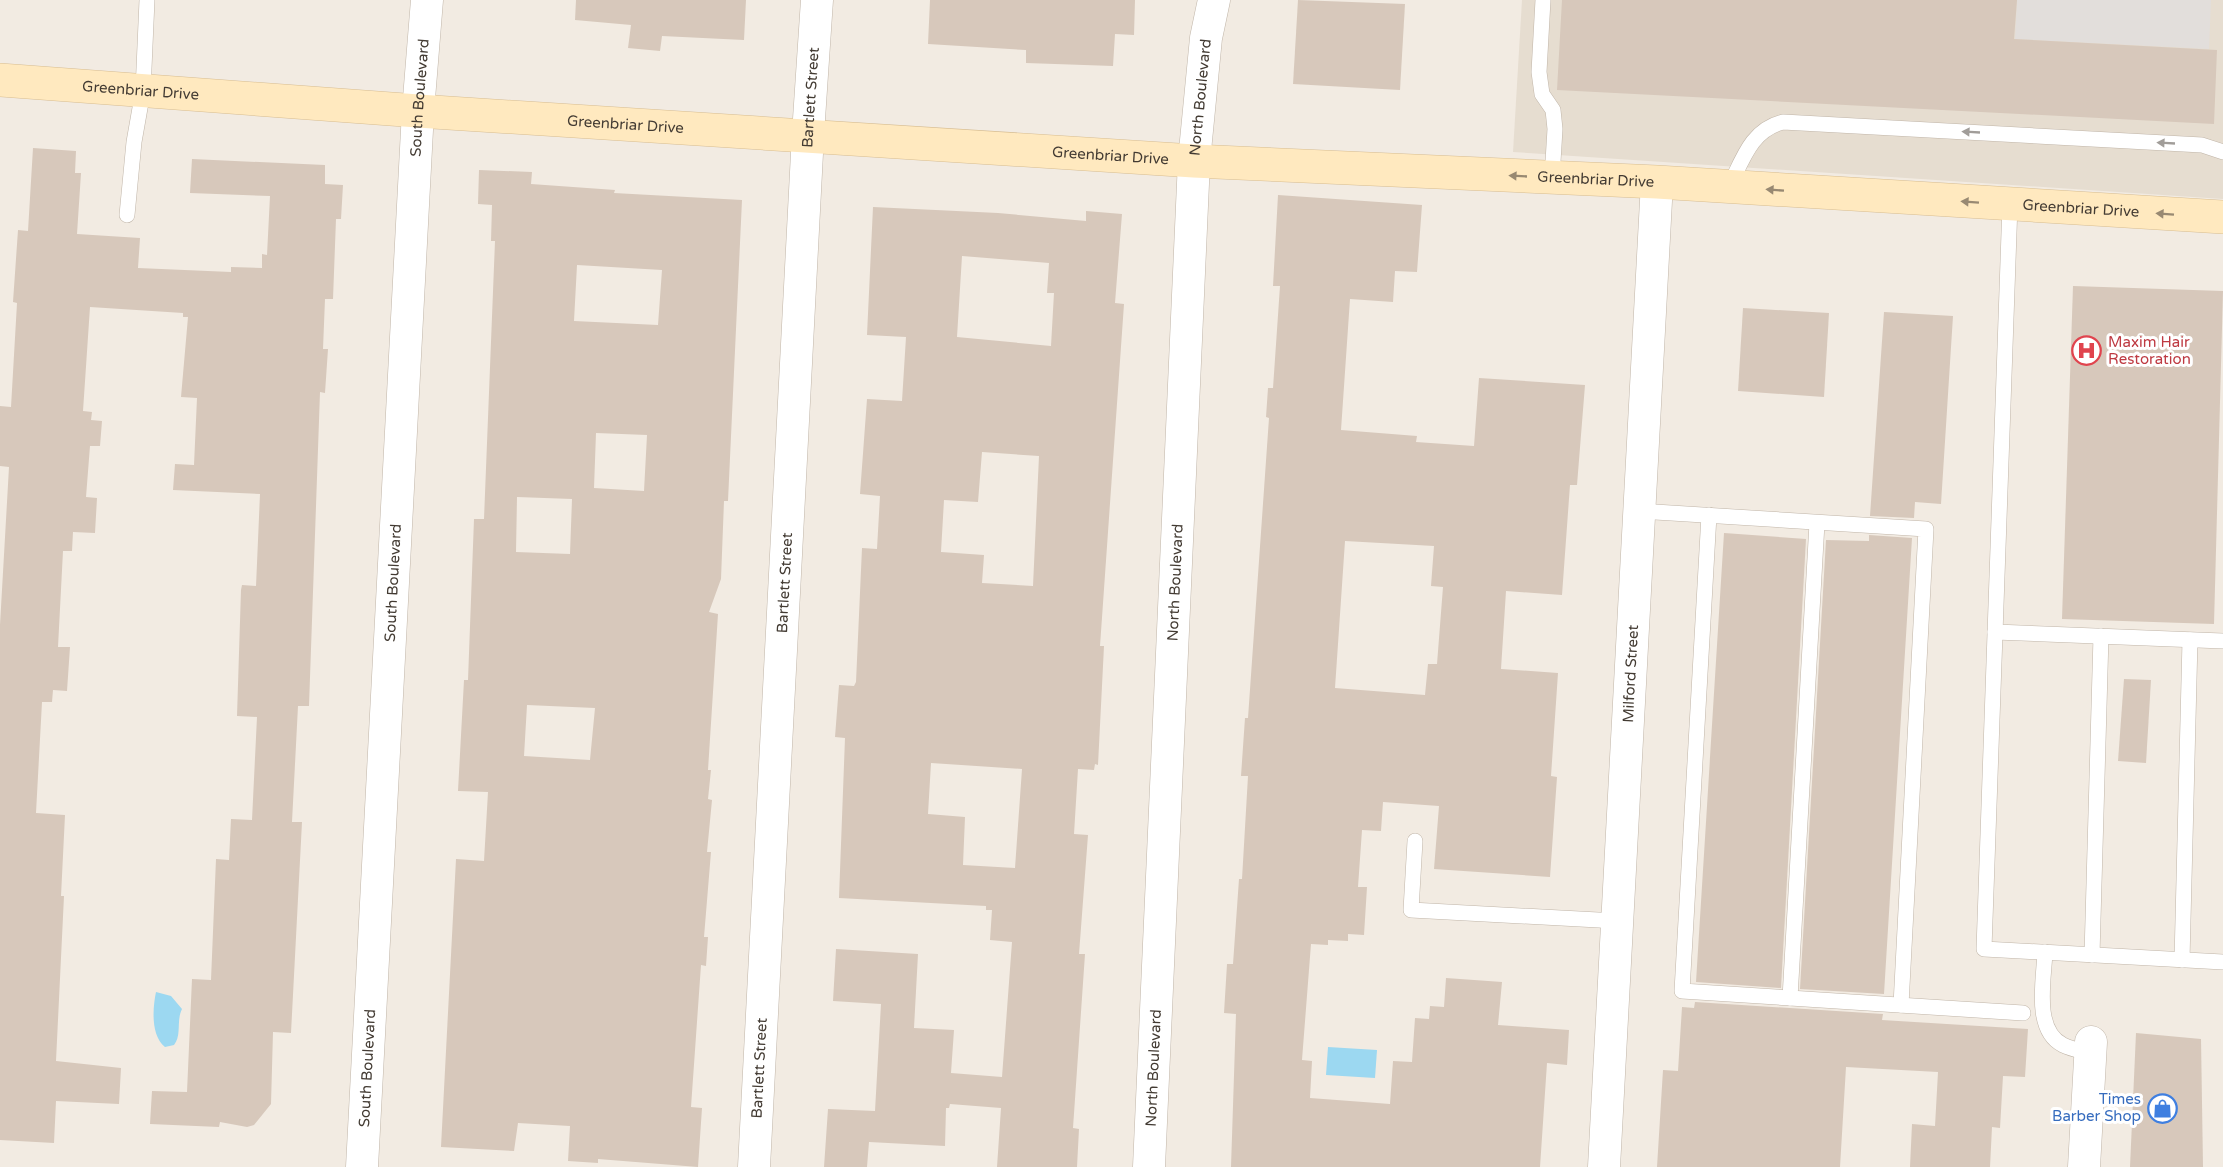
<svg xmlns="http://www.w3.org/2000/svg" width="2223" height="1167" viewBox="0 0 2223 1167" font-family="'Varela Round',sans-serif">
<rect width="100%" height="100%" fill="#f2ebe2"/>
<polygon fill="#e6ddd0" points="1522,0 2223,0 2223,199 1513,152"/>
<polygon fill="#e2dedb" points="2017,0 2211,0 2209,49 2015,39"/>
<g fill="#9cd8f1">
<path d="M156 992 171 996 182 1009C176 1021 182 1035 174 1045L165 1047C150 1035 153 1006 156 992Z"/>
<polygon points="1328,1047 1377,1050 1375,1078 1326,1075"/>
</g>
<g fill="#d7c8bb" fill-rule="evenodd">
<polygon points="576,0 746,0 744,40 662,36 660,51 628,48 631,25 575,20"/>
<polygon points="930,0 1135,0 1134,35 1115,34 1113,66 1026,63 1026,50 928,44"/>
<polygon points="1298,0 1405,4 1400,90 1293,84"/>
<polygon points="1562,0 2017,0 2014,39 2217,50 2214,124 1557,90"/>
<polygon points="33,148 76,151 75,173 81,173 77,234 140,238 138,268 231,272 231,267 262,268 262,254 267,255 270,196 190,193 192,159 325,165 325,184 343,185 341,219 336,219 333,299 325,299 323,349 328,349 325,393 320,392 309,706 298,706 292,822 302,822 291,1033 273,1032 271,1104 254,1125 247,1127 220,1122 219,1127 150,1124 152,1091 187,1092 192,979 211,980 216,859 229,860 231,819 252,820 257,717 237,716 241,590 242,585 256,586 260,494 173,490 175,464 194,465 197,398 181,397 188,317 183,317 183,313 90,307 83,411 92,412 91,420 102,421 100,446 90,446 86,497 97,498 95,533 73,532 72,551 63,551 58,647 70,647 67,691 53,690 52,702 42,702 36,813 65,815 61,896 64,896 56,1061 121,1068 119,1104 56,1101 54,1143 0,1140 0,625 9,467 0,466 0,406 11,407 17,303 13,302 18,230 28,231"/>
<path d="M479 170 532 172 531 184 615 190 614 193 742 200 728 501H724L721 579 709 612 718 614 708 770H711L708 799 712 800 707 852H711L704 937H708L706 966 701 965 691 1107 702 1108 698 1167 598 1159V1163L568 1161 570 1126 518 1123 514 1151 441 1147 456 859 484 861 488 792 458 791 464 680H468L474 519H484L495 241H491L492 205 478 204ZM577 265 662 270 658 325 574 321ZM596 433 647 435 644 491 594 488ZM517 497 572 499 570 554 516 552ZM527 705 595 708 590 760 524 756Z"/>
<path d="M1278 195 1422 205 1417 272 1395 271 1393 302 1350 299 1341 430 1417 436 1416 442 1474 446 1479 378 1585 385 1577 485H1570L1562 595 1506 591 1501 669 1558 673 1551 776 1557 777 1550 877 1434 869 1439 806 1383 802 1381 831 1362 830 1358 887H1367L1364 935 1348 934V941L1328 940V945L1311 944 1302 1060 1312 1061 1310 1098 1390 1104 1393 1061 1412 1062 1415 1018 1429 1019 1430 1006 1444 1007 1446 978 1502 982 1498 1025 1569 1030 1567 1065 1547 1063 1540 1167H1231L1236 1014 1224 1013 1227 964H1233L1239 879H1242L1248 776H1241L1245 718H1248L1269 418 1266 417 1268 388H1273L1280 286H1273ZM1345 541 1434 546 1431 586 1443 587 1437 664H1428L1425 695 1335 688Z"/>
<path d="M873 207 998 213 1086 221V211L1122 214 1115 303 1124 304 1100 646H1104L1098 765 1095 764 1094 770 1078 769 1074 834 1088 835 1079 954H1085L1073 1128 1079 1129 1077 1167H997L1001 1108 950 1104 949 1108H946L945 1146 869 1142 867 1167H824L828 1109 875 1111 881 1004 833 1001 836 949 918 954 914 1028 954 1030 951 1073 1002 1077 1012 942 990 940 992 910H986V906L839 898 845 738 835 737 839 685 854 686 856 682 862 548 877 549 880 496 860 494 867 399 902 401 906 337 867 335ZM962 256 1049 263 1047 293H1054L1051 346 957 337ZM982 452 1039 456 1033 586 982 583 984 555 941 552 944 500 978 502ZM931 763 1022 769 1015 868 963 865 965 817 928 814Z"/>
<polygon points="2073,286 2223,291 2214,624 2062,619"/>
<polygon points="1743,308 1829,313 1824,397 1738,391"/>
<polygon points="1884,312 1953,316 1941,504 1915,502 1914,518 1870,516"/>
<polygon points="1724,533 1806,539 1781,988 1696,982"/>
<polygon points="1869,535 1912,538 1884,994 1800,989 1826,540 1869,541"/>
<polygon points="2124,679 2151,680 2146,763 2118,761"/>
<polygon points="1695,1002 1883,1014 1882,1020 2028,1029 2025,1077 2003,1076 2000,1128 1992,1127 1990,1167 1910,1167 1912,1124 1935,1126 1938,1072 1846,1067 1840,1167 1657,1167 1663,1070 1678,1071 1682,1007 1694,1008"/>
<polygon points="2136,1033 2201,1039 2203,1167 2130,1167"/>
</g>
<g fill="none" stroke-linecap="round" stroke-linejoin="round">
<defs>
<g id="service">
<polyline points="1543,0 1539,72 1542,94 1553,110 1555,129 1552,178"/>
<path d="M1729 187C1743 159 1751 130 1783 122L2202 145 2223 152"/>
<polyline points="2010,204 1984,949 2223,962"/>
<polyline points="127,215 134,142 143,91 147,0"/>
<polyline points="1639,511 1926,529 1901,1005"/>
<polyline points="1709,515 1682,991 2023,1013"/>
<polyline points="1995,632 2223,641"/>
<polyline points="1415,841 1411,910 1617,921"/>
<path d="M2045 952C2044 979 2033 1030 2063 1045 2071 1049 2082 1051 2090 1053"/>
<polyline points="2092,955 2101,636"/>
<polyline points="2182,960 2190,640"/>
<polyline points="1790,998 1817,523"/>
</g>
<g id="minor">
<path id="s1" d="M362 1167 418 111 427 0"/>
<path id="s2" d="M754 1167 808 134 817 0"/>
<path id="s3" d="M1149 1167 1194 161 1206 38 1214 0"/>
<path id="s4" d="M1604 1167 1657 182"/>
<polyline points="2084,1167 2091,1042"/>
</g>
<g id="secondary">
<path id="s5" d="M0 80 418 111 1194 161 1657 182 2223 217"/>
</g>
</defs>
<use href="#service" stroke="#c0b5a8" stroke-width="16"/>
<use href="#minor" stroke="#c0b5a8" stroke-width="33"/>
<use href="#secondary" stroke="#d7bd92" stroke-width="34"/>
<use href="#service" stroke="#fff" stroke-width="15"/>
<use href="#minor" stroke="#fff" stroke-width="32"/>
<use href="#secondary" stroke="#ffe9bf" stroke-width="33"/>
</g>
<defs><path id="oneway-solid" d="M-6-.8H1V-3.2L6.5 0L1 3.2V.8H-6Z" transform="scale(1.5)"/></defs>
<g fill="#a19d99">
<use href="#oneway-solid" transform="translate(1971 132) rotate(-177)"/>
<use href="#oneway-solid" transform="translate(2166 143) rotate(-177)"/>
</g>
<g fill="#988972">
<use href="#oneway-solid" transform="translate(1518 176) rotate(-177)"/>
<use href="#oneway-solid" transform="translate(1775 190) rotate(-176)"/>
<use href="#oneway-solid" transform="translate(1970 202) rotate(-176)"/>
<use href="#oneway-solid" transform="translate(2165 214) rotate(-176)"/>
</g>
<defs>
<symbol id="hospital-ring" viewBox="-11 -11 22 22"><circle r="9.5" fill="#fff" stroke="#e0444e" stroke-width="1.5"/><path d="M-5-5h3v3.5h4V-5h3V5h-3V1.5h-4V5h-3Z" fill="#e0444e"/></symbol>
<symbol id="shop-ring" viewBox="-11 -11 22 22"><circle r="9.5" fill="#fff" stroke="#3f7fe0" stroke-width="1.5"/><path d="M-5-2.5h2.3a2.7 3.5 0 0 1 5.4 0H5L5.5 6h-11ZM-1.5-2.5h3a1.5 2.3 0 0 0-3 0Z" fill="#3f7fe0"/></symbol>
</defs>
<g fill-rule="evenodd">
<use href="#hospital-ring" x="2070" y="334" width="33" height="33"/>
<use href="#shop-ring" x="2146" y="1092" width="33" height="33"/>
</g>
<g text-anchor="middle" stroke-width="6" stroke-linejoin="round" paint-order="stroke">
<g font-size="15" fill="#433b33" stroke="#fff">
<text dy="5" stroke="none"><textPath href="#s5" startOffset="141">Greenbriar Drive</textPath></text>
<text dy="5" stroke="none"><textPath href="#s1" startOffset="1071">South Boulevard</textPath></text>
<text dy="5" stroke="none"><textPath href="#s2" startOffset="1071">Bartlett Street</textPath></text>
<text dy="5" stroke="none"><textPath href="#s3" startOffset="1071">North Boulevard</textPath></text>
<text dy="5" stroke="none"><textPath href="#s5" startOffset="627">Greenbriar Drive</textPath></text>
<text dy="5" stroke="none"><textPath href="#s5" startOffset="1113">Greenbriar Drive</textPath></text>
<text dy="5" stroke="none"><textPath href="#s5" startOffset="1599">Greenbriar Drive</textPath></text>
<text dy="5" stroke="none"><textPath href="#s5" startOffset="2085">Greenbriar Drive</textPath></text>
<text dy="5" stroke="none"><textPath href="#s1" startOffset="585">South Boulevard</textPath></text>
<text dy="5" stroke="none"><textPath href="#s2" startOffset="585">Bartlett Street</textPath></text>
<text dy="5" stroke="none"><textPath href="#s3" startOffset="585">North Boulevard</textPath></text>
<text dy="5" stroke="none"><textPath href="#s4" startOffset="494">Milford Street</textPath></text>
<text dy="5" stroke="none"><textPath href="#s3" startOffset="99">North Boulevard</textPath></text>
<text dy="5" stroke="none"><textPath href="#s1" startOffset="99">South Boulevard</textPath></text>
<text dy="5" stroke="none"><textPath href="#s2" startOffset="99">Bartlett Street</textPath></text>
</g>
<g font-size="15" fill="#be3a42" stroke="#fff" text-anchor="start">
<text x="2108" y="347">Maxim Hair<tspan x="2108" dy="17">Restoration</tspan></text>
</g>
<g font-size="15" fill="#366cbe" stroke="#fff" text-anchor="end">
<text x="2141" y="1104">Times<tspan x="2141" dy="17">Barber Shop</tspan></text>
</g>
</g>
</svg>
